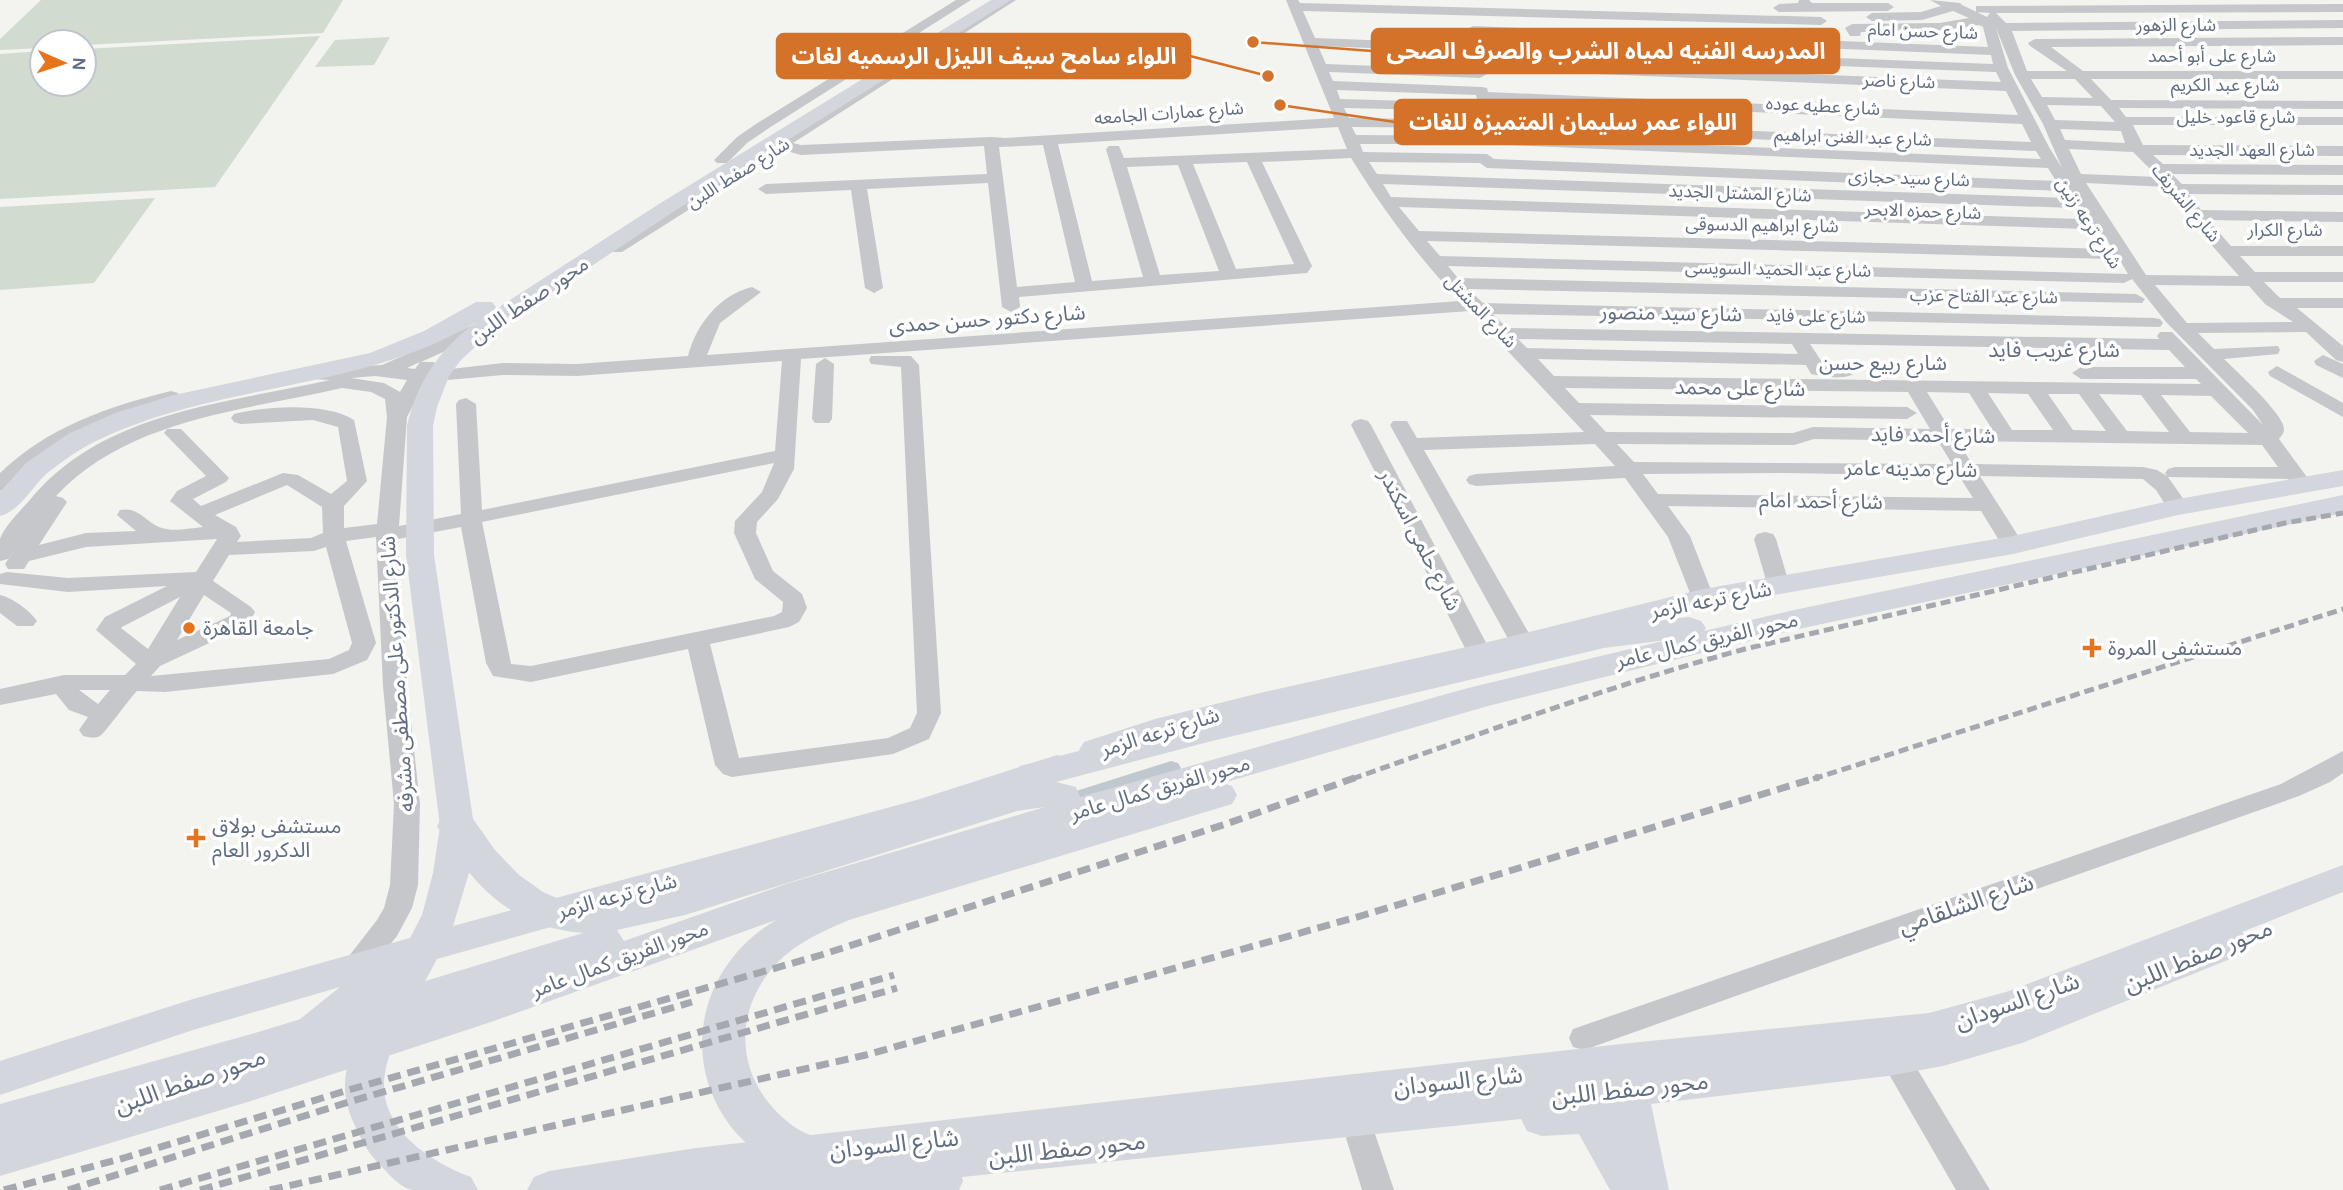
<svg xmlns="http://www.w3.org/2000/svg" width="2343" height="1190" viewBox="0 0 2343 1190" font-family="Karla,'Noto Sans Arabic',sans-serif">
<rect width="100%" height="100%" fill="#f3f4ef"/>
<g fill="#d2dbd0">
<polygon points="41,0 343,0 323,33 84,45 84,42 42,42 42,48 0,50 0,39"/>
<polygon points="320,36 215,187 0,199 0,54 42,51 42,84 84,84 84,49"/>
<polygon points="390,37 374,65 315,67 335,40"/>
<polygon points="155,198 94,283 0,290 0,207"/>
</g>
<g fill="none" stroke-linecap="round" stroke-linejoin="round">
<polygon fill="#c0c8cf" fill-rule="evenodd" points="1171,761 1178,763 1181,768 1178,773 1061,810 1054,808 1051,803 1054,798"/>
<g fill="#c5c7cb" fill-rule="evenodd">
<polygon points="956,0 971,0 769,128 747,143 727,163 717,163 714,160 737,137 759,122"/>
<path d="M1001 0H1016L793 143 801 145 991 137 1005 138 1334 118 1286 0H1298L1300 3 1821 17 1827 21 1821 25 1303 11 1315 38 1993 64 1991 55 1473 34 1466 30 1473 26 1988 47 1983 27 1979 25 1940 31 1861 32 1860 36H1850L1845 28 1852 24 1940 23 1969 18 1953 11 1922 20 1872 21 1866 17 1872 13 1921 12 1941 6 1930 0 1960 3 1962 5 1987 17 1990 13 1976 12V6L2343 4V12L1996 13 2006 23 2343 20V28L2012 31 2027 71H2067L2030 46 2028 43 2035 39 2343 37V45L2051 47 2083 71H2343V79H2091L2111 100 2343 101V109L2119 108 2126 117H2343V125H2133L2143 145 2343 146V156L2153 155 2163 164 2343 165V175L2172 174 2182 184 2343 185V195L2189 194 2201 210 2343 212V222L2208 220 2231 246H2343V256H2240L2255 272H2343V282H2264L2280 298H2343V308H2297L2343 346V362L2336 360 2306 332 2198 333 2214 349 2278 346 2280 350 2278 354 2224 359C2236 371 2285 415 2284 429 2284 434 2281 436 2279 439L2312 484 2309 488C2298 491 2294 488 2288 479L2168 477 2189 507 2186 512H2170L2156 490 2143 479 1980 476 2024 545 2021 550H2005L1981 511 1668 506 1690 536 1714 598 1711 603H1695L1692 598 1668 537 1625 478 1476 486 1469 484 1466 480 1469 476 1476 474 1615 466 1595 444 1424 450 1535 644 1531 649 1523 651 1515 649 1511 644 1390 425 1393 421H1407L1417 438 1584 432 1470 311 801 359 794 469 778 499 757 522 756 533 773 571 802 594 807 608 799 622 789 627 710 644 739 758 888 738 910 728 917 713 901 367 871 364 869 360 871 356H911L919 365 941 713 929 739 893 754 732 777 723 774 715 765 688 649 531 682 493 676 486 663 461 527 398 539 407 686 420 804 418 885 412 908 397 936 367 973 357 976 347 973 342 965 377 920 384 908 390 885 394 804 383 686 376 537 346 541 376 643 367 660 333 674 165 692 137 691C129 699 105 733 100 736 95 739 88 737 83 736L79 730 88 717 69 710 56 694 0 705V689L64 675H125L136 664 96 630 105 617 167 586 68 592 0 584V574L7 572 68 578 196 572 217 539 86 547 29 561 24 569H8L5 564 15 549 8 559 0 561C0 554 0 545 0 539 4 527 20 511 29 501 102 411 224 404 330 380L312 379 310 375 319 369 382 365 482 321H494L497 325 494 329 421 362H434L436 366 433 371 503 363 577 364 688 356C696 325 719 295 752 287L761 292 720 323 707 355 1460 301C1418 257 1384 211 1351 158L1262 162 1312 266 1307 273 1019 297 1020 307 1011 312 1002 307 988 183 867 189 883 288 874 293 865 288 851 190 766 194 758 189 766 184 987 174 984 146 801 155 783 150 622 252H610L608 248ZM1996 28 2015 75 2043 124 2062 168 2049 147 2008 68ZM1318 46 1996 72 2001 82 1479 61 1472 65 1479 69 2006 91 2018 115 1488 92 1487 88 1482 87 1333 81 1329 72 1480 78 1487 74 1480 70 1326 64ZM2031 79H2075L2093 98 2042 97ZM1337 90 1476 95 1477 99 1482 100 2022 124 2031 142 1484 120 1349 118 1344 108 1483 111 1490 107 1483 103 1340 99ZM2047 105 2101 106 2115 122 2055 120ZM1338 127 1347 149 1124 158 1119 146H1109L1106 149 1143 277 1092 281 1058 144ZM1352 127 1484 128 2036 151 2041 159 1485 136 1356 135ZM2060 129 2121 131 2125 143 2065 140ZM1360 144H1485L2048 168 2056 181 1494 159 1487 154 1363 152ZM1043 145 1075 282 1017 287 999 147ZM2069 149 2133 152 2158 177 2081 174ZM1247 162 1294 264 1236 269 1193 164ZM1369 162 1480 163 1487 168 2062 191 2067 198 1377 174ZM1178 165 1219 271 1160 275 1127 167ZM2086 183 2167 187 2200 232 2239 276 2146 275ZM1383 184 2073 208 2081 219 1391 197ZM1399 207 2087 229 2091 235 2103 234 2113 249 1419 231ZM1427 241 2111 259 2118 257 2128 274 1440 256ZM1448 266 2124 283 2132 279 2166 322 2253 410 2263 425 2172 332H2160L2157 336 2159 339 1507 328 1493 314 2160 327 2163 323 2160 319 2154 318 1483 303 1468 289 2142 303 2145 299 2136 294 1458 278ZM2155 285 2249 286 2265 304 2293 322 2187 323ZM1518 339 1792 344 1798 354 1527 348ZM1810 344 2169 350 2185 367H2081L2072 373 2081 379H2196L2201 384 1554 376 1538 359 1806 365 1811 374C1824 377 1848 381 1857 371L1848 365H1824ZM782 361 775 451 482 510 476 404 466 398 459 400 456 404 461 514 399 526 407 417 425 382 503 375 577 376ZM420 362 415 369 407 368ZM375 376 407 380 400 392 384 383 351 378ZM342 388 371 392 385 399 387 417 377 524 344 528V506L367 481 354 420C326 402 266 406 234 414L231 418 234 422 241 424 313 420 338 427 347 481 331 494 298 475 283 473 201 506 193 499 226 482 229 478 181 429H167L164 433 206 476 177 491 170 501 203 527C192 528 173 532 162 528 146 523 139 506 120 510L117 515 136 531 86 533 39 545 67 502 63 498 56 496C129 418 244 411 342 388ZM1565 388 1908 392 1930 429 1813 427 1793 433 1606 432 1590 415 1907 419 1917 413 1907 407 1579 403ZM1927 392 1969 393 1992 429H1950ZM1988 393 2028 394 2053 430H2012ZM2048 394H2079L2106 431 2073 430ZM2099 394 2141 395 2169 432 2127 431ZM2161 395 2211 396 2248 433 2190 432ZM1814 439 1938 441 1952 464 1634 462 1617 444 1794 445ZM1958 441 2262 445 2278 467H2175L2168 469 2165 473 2167 476 2157 470 2143 467 1972 464ZM774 463 762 492 735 521 734 533 755 579 783 602 782 612 774 616 531 666 511 664 482 522ZM1786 473 1959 476 1973 498 1658 494 1643 474ZM287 485 322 507 323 533 311 538 237 542 241 536 236 527 215 515ZM326 547 352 643 349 650 329 659 151 676 160 666 248 625 255 612 251 607 213 581 229 555 314 551ZM204 595 231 613 230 616 177 640ZM180 597 148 649 121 628 122 627ZM79 690H110L98 704Z"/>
<polygon points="1799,0 1809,0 1812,3 1888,3 1894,7 1888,11 1779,12 1773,8 1779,4 1798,3"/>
<polygon points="2323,355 2343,364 2343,378 2316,365 2314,361"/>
<polygon points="825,358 834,364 832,419 829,423 815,423 812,419 816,364"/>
<polygon points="2277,366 2343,403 2343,417 2270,376 2268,372"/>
<path d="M171 391 178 393 181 397 178 401C112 418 57 441 7 489L0 491V473C48 427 107 407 171 391Z"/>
<polygon points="1361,419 1368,421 1371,425 1492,654 1488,659 1480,661 1472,659 1468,654 1351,425 1354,421"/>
<polygon points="1765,532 1773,534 1776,539 1790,587 1787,592 1771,592 1768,587 1754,539 1757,534"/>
<path d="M0 595C13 598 29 610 37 621L33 626H17L0 613Z"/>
<polygon points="2343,751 2343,773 2330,782 2299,796 1584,1050 1573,1047 1569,1038 1573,1029 2281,784"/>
<polygon points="1905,1063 1916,1067 1990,1190 1956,1190 1890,1076 1894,1067"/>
<polygon points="1362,1124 1373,1128 1394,1190 1362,1190 1346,1138 1351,1128"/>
</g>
<g fill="#d3d6dc" fill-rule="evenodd">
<path d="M991 0H1011L673 212 489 334 461 360 449 376 437 407 433 426 434 555 474 826 469 873 453 926 920 799 1057 755 1069 758 1074 766 1069 774 932 820 437 959C421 990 390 1041 385 1073 376 1126 428 1161 471 1177L478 1190C457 1190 433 1190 413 1190 400 1188 388 1173 379 1164 369 1154 362 1141 356 1128 330 1076 355 1045 379 998L327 1042 313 1047 299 1042 293 1031 299 1020 340 987 193 1030 0 1095V1061L193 999 410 938 422 915 433 873 440 826 406 555 407 426C417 382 439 350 475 323 354 394 214 381 90 444 75 452 59 464 46 474 31 488 20 511 0 516V492L26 463 68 434 115 413 174 395 370 353 424 331 476 302H492L496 307 493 311 659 204Z"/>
<polygon points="2343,470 2343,486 2178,515 2013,554 1704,607 1480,664 1264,712 1176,735 1096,761 1084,758 1079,750 1084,742 1155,719 1264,692 1480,644 1703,589 2013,536 2178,499"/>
<polygon points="2343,865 2343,892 2242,932 2251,943 2245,953 2022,1043 1943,1066 1888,1076 1651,1104 1669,1190 1610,1190 1579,1134 1542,1136 1527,1131 1521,1119 962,1177 963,1181 959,1190 527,1190 534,1177 549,1171 696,1148 1630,1043 1929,1013 2006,992"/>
</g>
<path fill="#d3d6dc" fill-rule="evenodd" d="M2343 495V513L1794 630 1488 706 1223 783 1232 786 1237 795 1232 804 849 920C823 931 796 943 776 964 729 1015 737 1085 793 1126 822 1146 858 1142 890 1154L897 1168 890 1182C866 1190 841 1186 817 1179 788 1170 759 1158 738 1135 676 1065 698 966 776 920L491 1022 251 1101 0 1176V1104L255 1033 583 933C511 927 473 886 437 826L443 816 457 812 471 816 495 850 519 875 543 892 559 899 581 902 612 900 685 885 1020 784 1014 775 1020 766 1208 718 1604 626 1689 617 1701 621 1706 628 1704 631 1794 610ZM1667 640 1468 688 1080 797 1076 787 1056 782 1208 742 1604 648ZM1045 807 789 883 624 941 617 930 685 915 1017 811Z"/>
<g stroke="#a5a8af" stroke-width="5" stroke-dasharray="10 5" stroke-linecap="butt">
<path d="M1352 779C1482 733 1612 685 1745 649L2285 523 2343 513"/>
<polyline points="1813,779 2343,609"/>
</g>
<g stroke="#a5a8af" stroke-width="7" stroke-dasharray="13 7" stroke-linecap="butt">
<polyline points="4,1190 124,1158 352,1089 821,955 1226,824 1357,777"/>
<polyline points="68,1190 352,1101 692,1002"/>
<polyline points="160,1190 894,975"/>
<polyline points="200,1190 897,988"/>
<polyline points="270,1190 866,1055 1364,915 1819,777"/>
</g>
</g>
<g fill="#e8731b" stroke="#fff" stroke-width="2.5">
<circle cx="189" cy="628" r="7"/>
<path d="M2088.5 637.5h7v7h7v7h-7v7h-7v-7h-7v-7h7z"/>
<path d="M192.5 827.5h7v7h7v7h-7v7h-7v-7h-7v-7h7z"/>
</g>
<g text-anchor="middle" stroke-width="7" stroke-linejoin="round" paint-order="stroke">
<g font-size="18" fill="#626d81" stroke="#fff">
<text x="2176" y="31">شارع الزهور</text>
<text transform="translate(1923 31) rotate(2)" y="6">شارع حسن امام</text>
<text x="2212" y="62">شارع على أبو أحمد</text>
<text transform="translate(1899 81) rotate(2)" y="6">شارع ناصر</text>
<text x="2225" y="91">شارع عبد الكريم</text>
<text transform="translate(1823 106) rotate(3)" y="6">شارع عطيه عوده</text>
<text transform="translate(1169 113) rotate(-4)" y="6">شارع عمارات الجامعه</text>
<text x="2236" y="123">شارع قاعود خليل</text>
<text transform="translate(1853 137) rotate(2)" y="6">شارع عبد الغنى ابراهيم</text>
<text x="2252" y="156">شارع العهد الجديد</text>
<text transform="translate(738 173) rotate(-32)" y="6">شارع صفط اللبن</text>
<text transform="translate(1909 178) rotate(2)" y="6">شارع سيد حجازى</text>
<text transform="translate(1740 193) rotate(2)" y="6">شارع المشتل الجديد</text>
<text transform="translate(2186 203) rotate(50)" y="6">شارع الشريف</text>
<text transform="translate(1923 211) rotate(2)" y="6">شارع حمزه الابحر</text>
<text transform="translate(2089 223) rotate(57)" y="6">شارع ترعه زنين</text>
<text transform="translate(1762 225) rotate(1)" y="6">شارع ابراهيم الدسوقى</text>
<text x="2285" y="236">شارع الكرار</text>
<text transform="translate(1778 269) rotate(1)" y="6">شارع عبد الحميد السويسى</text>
<text transform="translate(1984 296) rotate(1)" y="6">شارع عبد الفتاح عزب</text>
<text transform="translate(1481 311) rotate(46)" y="6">شارع المشتل</text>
<text transform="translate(1816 316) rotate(1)" y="6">شارع على فايد</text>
</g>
<g font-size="21" fill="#626d81" stroke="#fff">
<text transform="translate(529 300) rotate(-34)" y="7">محور صفط اللبن</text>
<text transform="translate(1671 313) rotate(1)" y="7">شارع سيد منصور</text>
<text transform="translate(987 319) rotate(-4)" y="7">شارع دكتور حسن حمدى</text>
<text x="2054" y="357">شارع غريب فايد</text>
<text x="1883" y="370">شارع ربيع حسن</text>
<text transform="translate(1740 388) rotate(1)" y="7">شارع على محمد</text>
<text transform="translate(1933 435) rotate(1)" y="7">شارع أحمد فايد</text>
<text transform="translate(1911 469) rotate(1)" y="7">شارع مدينه عامر</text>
<text transform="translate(1821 501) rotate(1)" y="7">شارع أحمد امام</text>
<text transform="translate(1420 540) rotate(63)" y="7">شارع حلمى اسكندر</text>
<text transform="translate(1711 600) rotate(-11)" y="7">شارع ترعه الزمر</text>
<text transform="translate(1707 640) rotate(-13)" y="7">محور الفريق كمال عامر</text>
<text transform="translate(397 674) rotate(-94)" y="7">شارع الدكتور على مصطفى مشرفه</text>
<text transform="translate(1160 732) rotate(-17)" y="7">شارع ترعه الزمر</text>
<text transform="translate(1160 788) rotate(-16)" y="7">محور الفريق كمال عامر</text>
<text transform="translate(617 896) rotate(-15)" y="7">شارع ترعه الزمر</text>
<text transform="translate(620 959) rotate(-20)" y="7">محور الفريق كمال عامر</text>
</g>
<g font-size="21" fill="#626d81" stroke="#fff" text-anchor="start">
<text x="203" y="635">جامعة القاهرة</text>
<text x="2108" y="655">مستشفى المروة</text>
<text x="212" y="833">مستشفى بولاق<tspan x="212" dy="24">الدكرور العام</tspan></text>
</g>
<g font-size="24" fill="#626d81" stroke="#fff">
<text transform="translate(1966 904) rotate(-19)" y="8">شارع الشلقامي</text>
<text transform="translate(2198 956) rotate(-22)" y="8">محور صفط اللبن</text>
<text transform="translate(2017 1001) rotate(-19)" y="8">شارع السودان</text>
<text transform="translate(190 1081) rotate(-19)" y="8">محور صفط اللبن</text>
<text transform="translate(1458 1081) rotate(-6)" y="8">شارع السودان</text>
<text transform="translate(1630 1089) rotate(-6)" y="8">محور صفط اللبن</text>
<text transform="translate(894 1144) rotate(-6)" y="8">شارع السودان</text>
<text transform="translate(1067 1149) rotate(-6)" y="8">محور صفط اللبن</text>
</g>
</g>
<path fill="none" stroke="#d4722a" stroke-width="2.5" d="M1253 42L1372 51M1268 76L1190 56M1280 105L1395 122"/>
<g fill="#d4722a" stroke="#fff" stroke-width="2.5">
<circle cx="1253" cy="42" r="7"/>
<circle cx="1268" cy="76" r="7"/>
<circle cx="1280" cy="105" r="7"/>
</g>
<g fill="#d4722a" stroke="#d4722a" stroke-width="2.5">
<rect x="1372" y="29" width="467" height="44" rx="7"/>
<rect x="777" y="34" width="413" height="44" rx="7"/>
<rect x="1395" y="100" width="356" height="44" rx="7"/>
</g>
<g font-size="23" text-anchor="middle" font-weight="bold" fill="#fff">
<text x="1606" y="59">المدرسه الفنيه لمياه الشرب والصرف الصحى</text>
<text x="984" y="64">اللواء سامح سيف الليزل الرسميه لغات</text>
<text x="1573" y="130">اللواء عمر سليمان المتميزه للغات</text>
</g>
<g transform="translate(63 63) rotate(93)"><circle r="33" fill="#ffffff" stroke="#c0c5cd" stroke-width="2"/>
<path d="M0-5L12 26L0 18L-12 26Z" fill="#e8731b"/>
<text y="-10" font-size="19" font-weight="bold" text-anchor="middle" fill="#626d81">N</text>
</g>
</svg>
